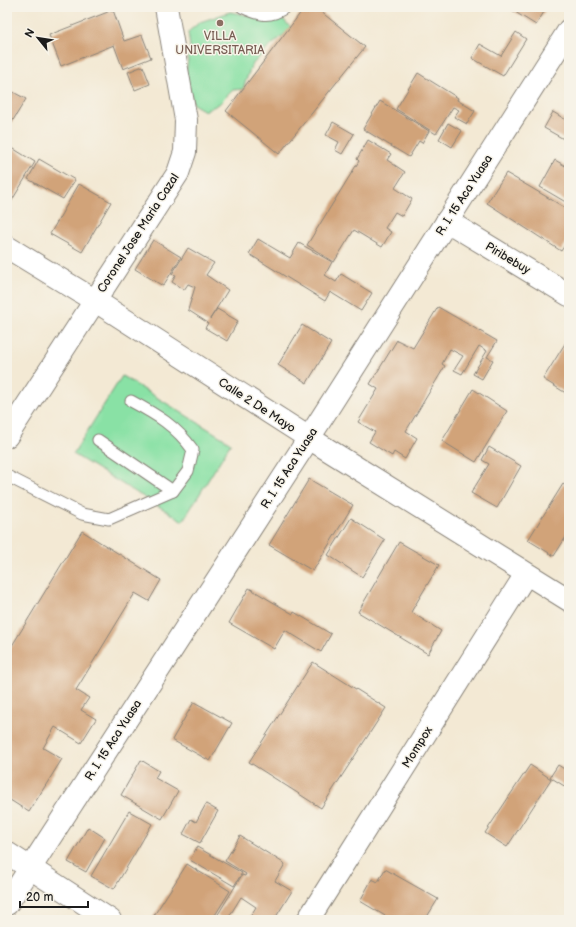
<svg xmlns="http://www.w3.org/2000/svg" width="576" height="927" viewBox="0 0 576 927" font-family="'Balsamiq Sans',sans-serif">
<rect width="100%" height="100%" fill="#f7f3e8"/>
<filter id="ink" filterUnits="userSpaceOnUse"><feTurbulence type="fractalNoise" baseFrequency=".025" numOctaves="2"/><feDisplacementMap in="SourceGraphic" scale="8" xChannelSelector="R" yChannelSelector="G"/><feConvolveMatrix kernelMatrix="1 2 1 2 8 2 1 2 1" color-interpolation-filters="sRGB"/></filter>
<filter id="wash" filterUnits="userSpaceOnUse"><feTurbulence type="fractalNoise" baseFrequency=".012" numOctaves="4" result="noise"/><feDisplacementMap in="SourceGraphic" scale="16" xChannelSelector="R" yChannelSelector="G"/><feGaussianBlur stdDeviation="0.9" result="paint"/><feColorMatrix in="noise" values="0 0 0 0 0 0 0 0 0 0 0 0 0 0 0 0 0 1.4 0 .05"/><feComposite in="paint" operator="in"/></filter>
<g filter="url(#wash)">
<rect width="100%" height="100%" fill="#f3e9d4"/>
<g fill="#89e1a5" stroke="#527e60">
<polygon points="230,12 268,19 283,19 290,27 288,31 265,51 251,66 243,89 233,90 219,104 205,111 193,104 186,73 190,47 188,32 200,22"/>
<polygon points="122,376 231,443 183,521 73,454"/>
</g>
<g id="blocks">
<g fill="#d1a379">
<polygon points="305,7 315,7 365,47 279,154 226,111"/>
<polygon points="507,7 547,7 536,25"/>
<polygon points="113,10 124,41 142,35 151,58 123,69 114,45 61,66 49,35"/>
<polygon points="516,32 526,39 503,76 472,58 480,44 501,56"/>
<polygon points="143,66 150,84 135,90 128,72"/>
<polygon points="418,73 458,98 457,100 475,111 467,124 454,117 459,110 453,107 436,134 396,109"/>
<polygon points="13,92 26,99 7,130 7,102"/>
<polygon points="380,101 429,131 422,143 419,141 409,157 363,129"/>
<polygon points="553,112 568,121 569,119 569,142 544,128"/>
<polygon points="333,122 354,134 342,154 335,150 339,142 326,135"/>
<polygon points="448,123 462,131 452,147 439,139"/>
<polygon points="368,140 391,154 387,160 405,172 395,188 412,199 402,216 395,212 385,228 391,232 382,247 354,230 334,262 307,245 359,161 357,159"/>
<polygon points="9,146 35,162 11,202 7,200 7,150"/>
<polygon points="39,159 75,180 63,199 28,179"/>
<polygon points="555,160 569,168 569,204 540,187"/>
<polygon points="506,173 569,210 569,239 561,251 487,203"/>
<polygon points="79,184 111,202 82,252 50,234"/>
<polygon points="258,239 290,258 299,243 332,262 325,275 336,282 341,274 372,293 361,311 330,292 325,301 249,254"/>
<polygon points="153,240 181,257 163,286 135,269"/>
<polygon points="188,248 214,263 206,275 228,290 210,319 217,309 238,321 227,341 205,328 208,323 188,310 195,287 188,284 184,290 172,282 176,275 172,274"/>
<polygon points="438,307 497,341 487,357 493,360 482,379 473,374 487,351 479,346 462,374 454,370 463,356 450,349 442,364 445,366 406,431 417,438 405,459 394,452 392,456 369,442 375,432 358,422 378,389 370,384 397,340 413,348"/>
<polygon points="302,325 331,343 307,383 278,365"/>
<polygon points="566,342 569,343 569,395 543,379"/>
<polygon points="473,389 507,411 476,462 442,441"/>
<polygon points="489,447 521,466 497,508 471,493 489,464 482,460"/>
<polygon points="309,479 353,505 313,571 269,545"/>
<polygon points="563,484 569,488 569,532 554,556 528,540"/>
<polygon points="351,518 385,540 362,577 328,555"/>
<polygon points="82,531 161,580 149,601 135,593 76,690 89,698 81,710 96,719 81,743 55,727 43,748 62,759 29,812 7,798 7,647 10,649"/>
<polygon points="399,542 439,565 411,612 441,631 428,654 358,612"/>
<polygon points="249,588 293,614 294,612 331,634 321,652 285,630 274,649 229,623"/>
<polygon points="313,662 386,708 321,808 249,762"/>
<polygon points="194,702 232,723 210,761 172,740"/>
<polygon points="141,760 159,771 155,778 178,791 162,819 121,795"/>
<polygon points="530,765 551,779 507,847 485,833"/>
<polygon points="558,765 569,772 569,789 550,777"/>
<polygon points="206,804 218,811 200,843 183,834 191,819 196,822"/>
<polygon points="129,811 152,824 114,889 91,876"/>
<polygon points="88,827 105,838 86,872 68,862"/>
<polygon points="240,836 285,864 275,881 292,891 274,920 248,920 256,907 241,897 227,920 217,916 242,875 245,876 246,874 225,861"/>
<polygon points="197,847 242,873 234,886 190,860"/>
<polygon points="187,864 230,891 212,920 151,920"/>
<polygon points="385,869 438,899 425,920 392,920 360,901 372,879 378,882"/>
</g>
</g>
</g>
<g filter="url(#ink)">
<use href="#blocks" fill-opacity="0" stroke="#888278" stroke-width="1"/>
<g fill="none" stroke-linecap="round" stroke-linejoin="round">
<defs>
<g id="lane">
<path d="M242 7C259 15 269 19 286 7"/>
<polyline points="98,440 173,491"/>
<path d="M7 476 82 514 109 519 173 491 188 471 193 450C176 426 157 415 131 401"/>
</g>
<g id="street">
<polyline points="447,221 569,295"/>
<polyline points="7,247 94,300"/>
<polyline points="7,904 309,438 569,600"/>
<polyline points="308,920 526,574"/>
</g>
<g id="secondary">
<polyline points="94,300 309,438 569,30"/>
<polyline points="7,436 178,173 185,152 186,120 166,7"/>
<polyline points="7,853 110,920"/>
</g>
</defs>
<use href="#lane" stroke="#888278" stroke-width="13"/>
<use href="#street" stroke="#888278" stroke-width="24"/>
<use href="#secondary" stroke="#888278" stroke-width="24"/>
<use href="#lane" stroke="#fff" stroke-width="11"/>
<use href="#street" stroke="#fff" stroke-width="22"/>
<use href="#secondary" stroke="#fff" stroke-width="22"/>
</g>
</g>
<circle fill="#8d6e63" stroke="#f7f3e8" stroke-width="1.5" cx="220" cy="23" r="4"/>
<g text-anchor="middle" stroke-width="3" stroke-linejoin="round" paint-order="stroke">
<g font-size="12" fill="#785e54" stroke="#f7f3e8">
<text x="220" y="40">VILLA<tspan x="220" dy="14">UNIVERSITARIA</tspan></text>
</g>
<g font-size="12" fill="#1c1c1c" stroke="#f7f3e8">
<text transform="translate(464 195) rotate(-57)" y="4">R. I. 15 Aca Yuasa</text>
<text transform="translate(138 233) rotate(-57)" y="4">Coronel Jose Maria Cazal</text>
<text transform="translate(508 258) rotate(31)" y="4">Piribebuy</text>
<text transform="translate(257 405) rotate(33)" y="4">Calle 2 De Mayo</text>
<text transform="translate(289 468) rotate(-57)" y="4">R. I. 15 Aca Yuasa</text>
<text transform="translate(113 740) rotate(-57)" y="4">R. I. 15 Aca Yuasa</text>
<text transform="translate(417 747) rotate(-58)" y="4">Mompox</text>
</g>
</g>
<rect width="576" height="927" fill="none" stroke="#f7f3e8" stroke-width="24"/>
<g transform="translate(38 38) rotate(300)" stroke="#f7f3e8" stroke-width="3" paint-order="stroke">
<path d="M0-3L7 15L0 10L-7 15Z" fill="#1c1c1c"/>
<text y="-6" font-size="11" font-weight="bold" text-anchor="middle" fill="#1c1c1c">N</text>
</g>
<path d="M20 901v6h68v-6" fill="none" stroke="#1c1c1c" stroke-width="2"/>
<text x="26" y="901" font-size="12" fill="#1c1c1c" stroke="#f7f3e8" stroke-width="3" paint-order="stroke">20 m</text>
</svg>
